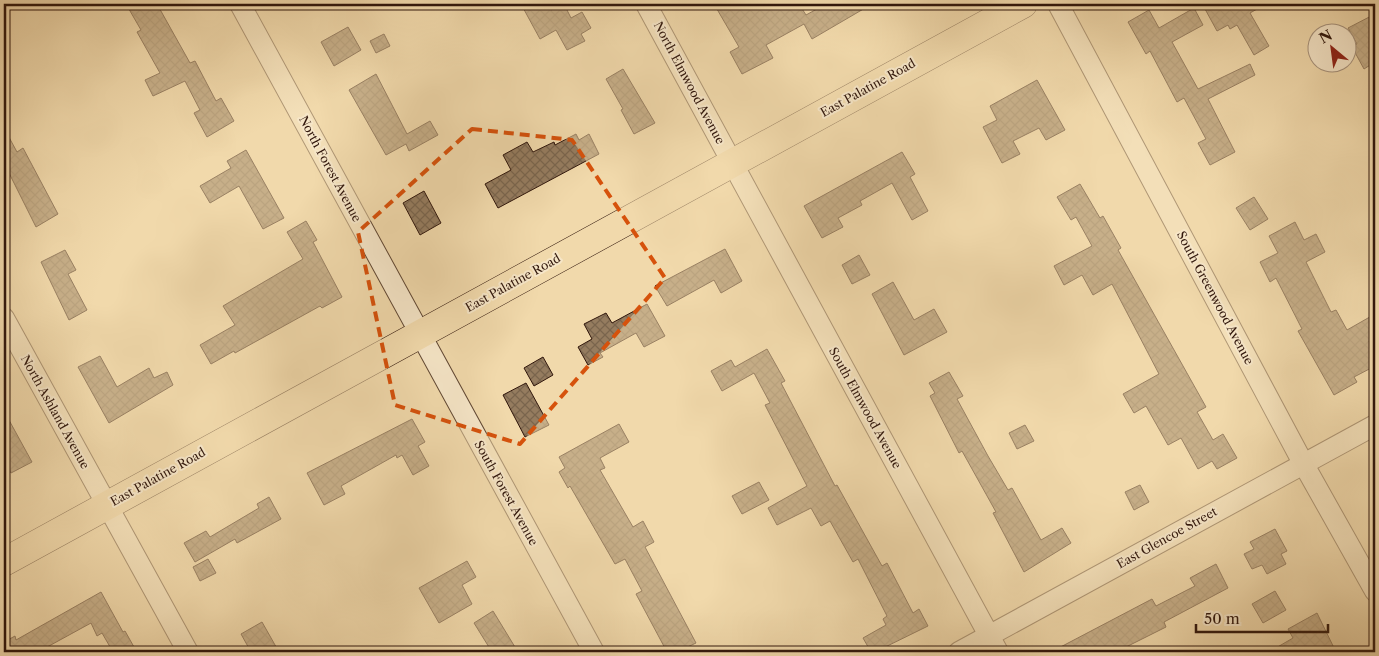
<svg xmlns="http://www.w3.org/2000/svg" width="1379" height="656" viewBox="0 0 1379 656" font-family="'Libre Caslon Text',serif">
<defs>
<pattern id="building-cross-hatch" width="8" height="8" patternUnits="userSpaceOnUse" patternTransform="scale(1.25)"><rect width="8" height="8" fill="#957c5f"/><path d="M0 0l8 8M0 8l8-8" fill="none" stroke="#7a654d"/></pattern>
</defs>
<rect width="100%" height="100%" fill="#f1d9ab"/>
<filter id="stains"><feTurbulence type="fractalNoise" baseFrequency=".004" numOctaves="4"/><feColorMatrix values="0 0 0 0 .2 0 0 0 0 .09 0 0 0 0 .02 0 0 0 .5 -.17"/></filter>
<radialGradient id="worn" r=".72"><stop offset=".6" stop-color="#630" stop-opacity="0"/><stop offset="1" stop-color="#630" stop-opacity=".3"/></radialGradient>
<g fill="url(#building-cross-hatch)" stroke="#31170c">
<polygon points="126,4 157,4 190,63 195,61 216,101 221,98 234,121 207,137 194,113 200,110 185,81 153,96 145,80 160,73 137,32 141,30"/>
<polygon points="521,4 547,4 551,10 564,4 571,18 582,12 591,28 581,34 585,41 567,50 556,30 540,39"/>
<polygon points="714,4 799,4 806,15 826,4 872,4 812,39 804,24 766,45 773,58 742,74 730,52 739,47"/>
<polygon points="1215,4 1266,4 1250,13 1269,46 1254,55 1237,25 1230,29 1228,25 1217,31 1205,9"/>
<polygon points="1194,8 1203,25 1172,42 1198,89 1250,64 1255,75 1208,99 1235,152 1210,165 1198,143 1206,139 1184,98 1177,102 1150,51 1146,54 1128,22 1149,10 1159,28"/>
<polygon points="1375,14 1375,62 1364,69 1352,47 1357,44 1348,28"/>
<polygon points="348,27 361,50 334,66 321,42"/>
<polygon points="384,34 390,46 376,53 370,41"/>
<polygon points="623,69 655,123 634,134 621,110 623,109 606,79"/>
<polygon points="376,74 407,134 430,121 438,135 409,151 406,144 386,155 349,90"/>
<polygon points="1037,80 1065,130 1046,140 1039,128 1013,141 1020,154 1002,163 983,127 997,120 990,106"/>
<polygon points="4,128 17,152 23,148 58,214 36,227 4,163"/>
<polygon points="576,134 579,140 589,134 599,154 498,208 485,184 511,170 503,155 527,142 533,152 554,142 555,145"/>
<polygon points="246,150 284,218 263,229 239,186 210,203 200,186 231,168 227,161"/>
<polygon points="902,152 915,174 910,177 928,211 912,220 892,183 860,201 862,205 838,218 843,227 822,238 804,206"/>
<polygon points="1080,184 1100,218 1103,216 1121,248 1118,250 1206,407 1197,412 1213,440 1223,434 1237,458 1217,469 1212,461 1198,469 1181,438 1168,445 1146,406 1134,413 1123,394 1159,374 1112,284 1093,295 1082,275 1064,285 1054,266 1092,246 1076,217 1071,220 1057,197"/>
<polygon points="424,191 441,223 420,235 403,203"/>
<polygon points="1254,197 1268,219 1250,230 1236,208"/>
<polygon points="306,221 317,240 313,242 342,297 322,308 320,306 235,353 234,351 211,364 200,345 235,325 223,306 303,259 287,232"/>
<polygon points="1295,222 1304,240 1316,234 1325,252 1306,262 1331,312 1336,310 1347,330 1375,314 1375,338 1369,341 1375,353 1375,366 1354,377 1357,382 1334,395 1298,331 1302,329 1276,278 1270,282 1260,262 1278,253 1269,236"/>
<polygon points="725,249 742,281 721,293 714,280 667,306 655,286"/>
<polygon points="65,250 76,270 68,274 87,310 69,320 41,262"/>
<polygon points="859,255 870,275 852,284 842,265"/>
<polygon points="893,282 914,320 934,309 947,332 904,355 872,294"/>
<polygon points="647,304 665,336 644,347 636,333 600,353 603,357 588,365 578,347 592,339 584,324 606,313 612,323"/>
<polygon points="767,349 785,381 781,383 835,486 837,485 882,566 887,563 913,613 919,609 928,626 875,652 871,652 863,638 886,625 883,619 887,616 858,559 853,562 830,521 821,526 811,508 777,525 768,508 807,486 765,405 770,403 754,373 722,391 711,371 731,360 735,367"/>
<polygon points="100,356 117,387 149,368 154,378 167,372 173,385 109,423 78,367"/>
<polygon points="543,357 553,375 534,386 524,368"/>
<polygon points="949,372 963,396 957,399 988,456 1008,490 1012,488 1041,540 1062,528 1071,543 1024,572 993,513 996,512 962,451 959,453 930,396 935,393 929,383"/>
<polygon points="526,383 549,425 525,437 503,395"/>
<polygon points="4,411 32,462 11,473 4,461"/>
<polygon points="412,419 425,442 418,446 429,466 413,475 402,455 397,458 396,455 341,486 345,494 324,505 307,473"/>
<polygon points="619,424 629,442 600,458 605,468 600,470 633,527 643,521 654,542 645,547 696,643 677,652 667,652 636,594 642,591 625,559 615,564 570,486 568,488 559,472 565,468 559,457"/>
<polygon points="1025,425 1034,441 1017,449 1009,433"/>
<polygon points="759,482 769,500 742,514 732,496"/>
<polygon points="1140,485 1149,502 1134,510 1125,492"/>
<polygon points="269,497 281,519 237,543 235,539 195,562 184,543 206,531 210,537 259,508 257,504"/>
<polygon points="1275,529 1287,551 1281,554 1286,564 1267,574 1262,565 1252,569 1244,554 1254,549 1250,542"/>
<polygon points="208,559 216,573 200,581 193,567"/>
<polygon points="467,561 476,577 462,585 472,604 439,623 419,588"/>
<polygon points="1216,564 1228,588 1164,622 1166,627 1116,652 1051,652 1152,599 1156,606 1195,586 1190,578"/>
<polygon points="1275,591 1286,610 1263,623 1252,604"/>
<polygon points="101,592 123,632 125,631 134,647 125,652 113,652 102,633 97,636 91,623 38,652 4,652 4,642 15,636 16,640"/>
<polygon points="493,611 518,652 492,652 474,623"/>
<polygon points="1317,613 1336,652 1269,652 1293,638 1288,629"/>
<polygon points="262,622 279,652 251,652 241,634"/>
</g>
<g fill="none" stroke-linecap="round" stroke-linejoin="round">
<defs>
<g id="street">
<polyline points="240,4 594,652"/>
<polyline points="646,4 998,652"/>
<polyline points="1058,4 1303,463 1375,591"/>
<polyline points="4,318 188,652"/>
<polyline points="959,652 1375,425"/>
</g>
<polyline id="primary" points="4,562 1023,4"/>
</defs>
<use href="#street" stroke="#614834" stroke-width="22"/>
<use href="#primary" stroke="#31170c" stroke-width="29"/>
<use href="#street" stroke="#f6e6c8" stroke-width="20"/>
<use href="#primary" stroke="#f1d9ab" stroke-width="28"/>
</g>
<path d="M0 0H1379V656H0ZM472 129 572 140 665 278 520 444 395 405 358 232Z" fill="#f1d9ab" fill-opacity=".55" fill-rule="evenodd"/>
<path fill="none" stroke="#d6520c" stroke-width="4" stroke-dasharray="10 6" stroke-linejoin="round" d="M472 129 572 140 665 278 520 444 395 405 358 232Z"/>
<g text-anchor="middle" stroke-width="4" stroke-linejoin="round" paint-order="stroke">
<g font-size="12" fill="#31170c" stroke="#f6e6c8">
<text transform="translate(689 83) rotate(62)" y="4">North Elmwood Avenue</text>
<text transform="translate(868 88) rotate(-29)" y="4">East Palatine Road</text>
<text transform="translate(330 169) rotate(62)" y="4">North Forest Avenue</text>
<text transform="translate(513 283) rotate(-29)" y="4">East Palatine Road</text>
<text transform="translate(1215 298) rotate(62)" y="4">South Greenwood Avenue</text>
<text transform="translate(865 408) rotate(61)" y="4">South Elmwood Avenue</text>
<text transform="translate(55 412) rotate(61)" y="4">North Ashland Avenue</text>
<text transform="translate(158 477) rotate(-29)" y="4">East Palatine Road</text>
<text transform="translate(506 493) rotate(61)" y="4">South Forest Avenue</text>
<text transform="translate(1167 538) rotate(-29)" y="4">East Glencoe Street</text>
</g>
</g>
<rect width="1379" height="656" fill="none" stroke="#f1d9ab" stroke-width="20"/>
<rect x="5" y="5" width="1369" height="646" fill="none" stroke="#31170c" stroke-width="2.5"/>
<rect x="10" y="10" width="1359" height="636" fill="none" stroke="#31170c"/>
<g transform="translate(1332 48) rotate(331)"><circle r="24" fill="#f6e6c8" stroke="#a7937d"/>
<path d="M0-4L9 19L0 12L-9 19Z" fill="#8f2418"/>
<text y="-8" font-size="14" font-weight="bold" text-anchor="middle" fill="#31170c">N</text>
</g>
<path d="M1196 624v8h132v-8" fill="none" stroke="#31170c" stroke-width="2.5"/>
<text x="1204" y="624" font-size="15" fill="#31170c" stroke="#f6e6c8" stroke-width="4" paint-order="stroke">50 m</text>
<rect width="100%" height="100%" filter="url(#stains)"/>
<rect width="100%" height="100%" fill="url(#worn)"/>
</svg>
